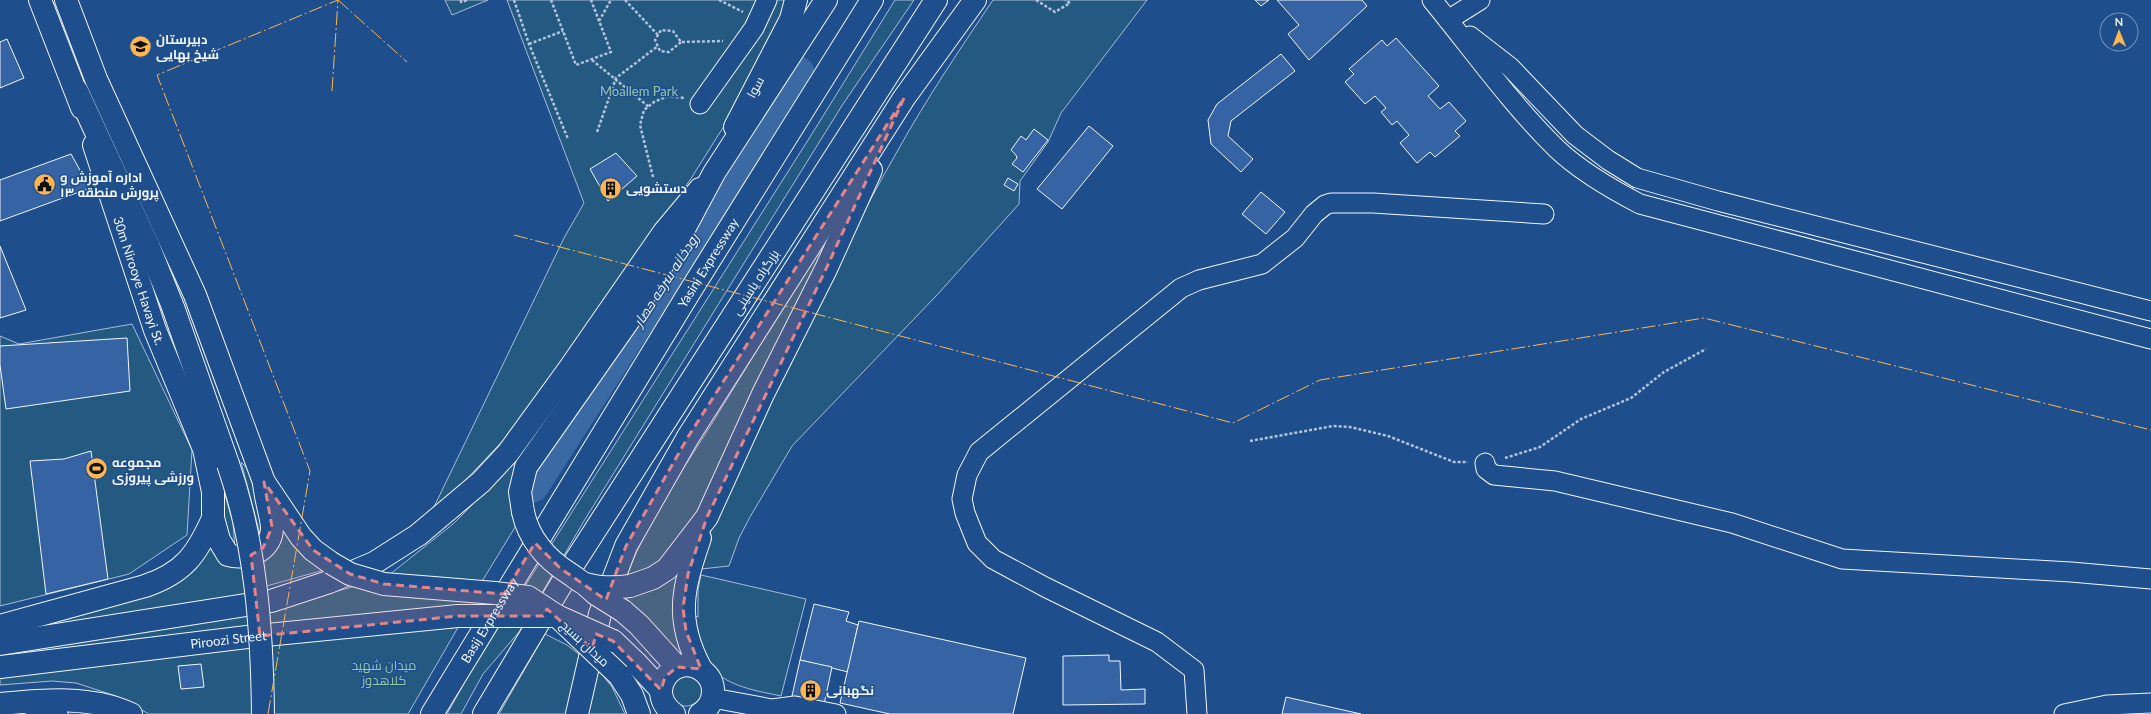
<svg xmlns="http://www.w3.org/2000/svg" width="2151" height="714" viewBox="0 0 2151 714" font-family="Lato,Cairo,sans-serif">
<rect width="100%" height="100%" fill="#1f4e8c"/>
<g fill="#245a82" stroke="#a8bbd7">
<polygon points="445,0 488,0 452,15"/>
<polygon points="507,0 791,0 756,75 692,177 645,246 513,430 462,484 433,509 564,238 584,203"/>
<polygon points="895,0 914,0 843,104 749,255 584,521 519,632 483,674 461,714 447,714 472,669 511,607 268,628 265,611 356,586 513,605 810,137"/>
<path d="M993 0H1147L1061 113 1048 142 1020 181 1019 204 937 295 792 446 750 517 739 538 729 566 701 569C711 511 748 445 775 391 814 310 853 228 898 150 927 98 960 49 993 0Z"/>
<path d="M849 198 691 526 673 557 625 582C644 525 679 476 711 425 757 350 804 275 849 198Z"/>
<polygon points="643,276 516,470 517,524 481,583 389,575 453,524 499,478"/>
<polygon points="132,324 192,450 187,535 129,574 0,606 0,336 19,344"/>
<path d="M241 462C261 480 262 512 261 538Z"/>
<polygon points="218,471 233,523 235,549 226,543"/>
<polygon points="272,507 324,570 263,587 260,561"/>
<polygon points="208,544 245,565 249,595 0,637 148,590"/>
<polygon points="679,564 690,656 672,659 610,595"/>
<path d="M701 575 806 599 781 696C753 690 715 685 703 654 699 641 696 628 692 615L698 617V589Z"/>
<polygon points="252,613 253,630 0,657 0,650"/>
<polygon points="460,624 408,714 270,714 269,644"/>
<polygon points="545,634 567,645 584,658 569,714 499,714"/>
<polygon points="255,646 255,714 149,714 116,696 76,683 52,681 0,685 0,674"/>
<polygon points="596,667 612,687 625,714 586,714"/>
<path d="M685 672 703 684C702 688 703 693 701 697 697 706 681 710 674 701 671 698 671 690 669 686Z"/>
</g>
<g fill="none" stroke-linecap="round" stroke-linejoin="round">
<polyline stroke="#3b69a3" stroke-width="31" points="533,487 799,72"/>
</g>
<g fill="#3563a3" stroke="#f2f6ff">
<polygon points="1255,0 1269,0 1261,6"/>
<polygon points="1277,0 1362,0 1367,6 1309,60 1288,34 1299,25"/>
<polygon points="1396,38 1439,86 1428,96 1440,109 1449,102 1466,121 1455,131 1460,136 1435,157 1430,152 1417,163 1400,143 1409,135 1397,121 1392,125 1381,112 1386,108 1375,96 1365,104 1345,82 1354,74 1349,69 1382,40 1387,46"/>
<polygon points="7,39 24,78 0,88 0,42"/>
<polygon points="1281,54 1295,71 1231,121 1228,136 1253,159 1241,172 1211,144 1208,120 1217,104"/>
<polygon points="1089,126 1113,146 1062,209 1037,189"/>
<polygon points="1034,129 1048,140 1023,172 1012,164 1017,158 1016,155 1011,150 1021,136 1026,140"/>
<polygon points="616,153 637,176 608,201 590,169"/>
<polygon points="71,154 90,188 0,221 0,180"/>
<polygon points="1008,178 1018,184 1014,191 1004,185"/>
<polygon points="1261,192 1285,212 1266,234 1242,214"/>
<polygon points="0,246 26,310 0,318"/>
<polygon points="127,338 130,391 6,409 0,365 0,346"/>
<polygon points="91,451 108,579 46,594 30,461 64,459"/>
<polygon points="814,604 849,612 846,621 858,625 848,672 800,660"/>
<polygon points="859,621 1026,658 1013,714 890,714 840,703"/>
<polygon points="1109,655 1109,661 1120,661 1121,690 1145,689 1145,704 1063,705 1063,656"/>
<polygon points="800,660 832,667 822,714 788,714"/>
<polygon points="201,664 204,687 181,689 178,666"/>
<polygon points="1286,697 1361,714 1282,714"/>
</g>
<g fill="none" stroke-linecap="round" stroke-linejoin="round">
<defs>
<g id="minor">
<path d="M1432 0C1473 50 1511 104 1557 149 1579 170 1613 190 1640 204L2151 339"/>
<polyline points="1448,20 1480,0"/>
<polyline points="1470,36 1510,67 1575,135 1608,160 1637,178 1718,201 2151,311"/>
<polyline points="700,104 754,28 767,0"/>
<polyline points="1485,463 1486,469 1494,475 1555,481 1732,523 1842,559 2071,572 2151,579"/>
<polyline points="713,698 772,709 795,706 836,714"/>
<polyline points="24,703 58,714"/>
<polyline points="1197,714 1194,670 1157,642 1045,587 993,559 977,543 965,513 962,499 967,475 979,452 1181,288 1199,280 1262,264 1295,238 1314,214 1325,205 1331,203 1373,203 1544,214"/>
<polyline points="2064,714 2107,705 2151,703"/>
</g>
<g id="major">
<polyline points="40,0 82,108"/>
<polyline points="66,0 96,79 195,295 264,482 301,537 313,550 331,563"/>
<polyline points="735,127 791,19 796,0"/>
<path id="s1" d="M94 145 155 330 204 449 213 492V518L219 540 228 555C248 561 273 550 272 526 270 511 265 497 264 482"/>
<path d="M0 626 145 586C184 573 197 554 213 518"/>
<polyline points="0,644 271,601 329,582 374,563 418,535 481,482 508,453 569,369 664,232 700,189"/>
<path id="s2" d="M0 667 247 637 458 616"/>
<polyline points="619,675 632,695 639,714"/>
<path d="M0 704C43 700 91 695 131 714"/>
</g>
<g id="highway">
<polyline points="77,91 148,245 173,307 228,464"/>
<polyline points="523,512 520,492 526,467 629,320 684,229 714,173 826,0"/>
<path d="M700 538C683 588 674 619 701 669"/>
<polyline points="630,586 653,578 667,569 707,517 763,394 826,269 871,170"/>
<polyline points="623,611 639,625 677,667"/>
<polyline points="613,641 637,664 661,690"/>
<polyline points="99,704 109,714"/>
<path id="s3" d="M432 714 689 293 872 0"/>
<polyline points="484,714 574,563 936,0"/>
<polyline points="577,714 600,614 626,546 688,437 904,98 975,0"/>
<path d="M674 714C642 691 676 649 704 672 710 677 713 684 713 691 713 701 708 709 700 714"/>
</g>
</defs>
<use href="#minor" stroke="#f2f6ff" stroke-width="21"/>
<use href="#major" stroke="#f2f6ff" stroke-width="24"/>
<use href="#highway" stroke="#f2f6ff" stroke-width="24"/>
<g stroke="#b3c4dc" stroke-width="2.5" stroke-dasharray="3 2" stroke-linecap="butt">
<polyline points="461,0 461,2 468,0"/>
<polyline points="514,0 529,44 568,139"/>
<polyline points="551,0 576,65 611,52 591,0"/>
<polyline points="625,0 658,35"/>
<polyline points="719,0 743,12"/>
<polyline points="1036,0 1055,12 1070,3 1065,0"/>
<polyline points="599,21 611,0"/>
<polyline points="681,42 669,52 660,51 655,40 661,30 673,31 681,42 723,41"/>
<polyline points="529,44 563,31"/>
<polyline points="592,60 649,107"/>
<polyline points="597,132 616,78 658,46"/>
<polyline points="653,177 640,125 644,110 654,102 668,96 684,98"/>
<polyline points="1250,441 1333,426 1350,427 1388,436 1454,462 1468,462"/>
<polyline points="1505,458 1540,447 1581,419 1631,398 1664,372 1706,349"/>
</g>
<use href="#minor" stroke="#1f4e8c" stroke-width="19"/>
<use href="#major" stroke="#1f4e8c" stroke-width="22"/>
<use href="#highway" stroke="#1f4e8c" stroke-width="22"/>
<defs>
<g id="major-bridge">
<polyline points="331,563 350,574 384,584 495,593 528,597 557,616 619,675"/>
<polyline points="458,616 557,616"/>
</g>
<g id="highway-bridge">
<path d="M228 464C256 544 262 630 263 714"/>
<path d="M523 512C529 540 546 559 570 574 575 577 581 583 586 584 600 588 616 588 630 586"/>
<polyline points="586,585 596,594 623,611"/>
<polyline points="557,616 613,641"/>
</g>
</defs>
<use href="#major-bridge" stroke="#f2f6ff" stroke-width="24" stroke-linecap="butt"/>
<use href="#highway-bridge" stroke="#f2f6ff" stroke-width="24" stroke-linecap="butt"/>
<use href="#major-bridge" stroke="#1f4e8c" stroke-width="22"/>
<use href="#highway-bridge" stroke="#1f4e8c" stroke-width="22"/>
<g stroke="#ffb74d" stroke-width="1" stroke-dasharray="14 3 2 3" stroke-linecap="butt">
<polyline points="338,0 407,62"/>
<polyline points="332,91 338,0"/>
<polyline points="514,235 1233,423 1320,380 1704,318 2151,430"/>
<polyline points="268,714 310,471 157,75 338,0"/>
</g>
</g>
<path fill="#e38589" fill-opacity="0.2" stroke="#e38589" stroke-width="3" stroke-dasharray="8 5" stroke-linejoin="round" d="M904 98 826 269 707 517 688 574 683 608 686 631 701 669 677 667 665 677 661 690 613 641 596 634 592 649 547 609 543 616H458L260 636 251 555 263 548 272 527 264 482 313 550 350 574 384 584 504 594 535 543 560 568 606 600 626 546 688 437Z"/>
<defs>
<symbol id="school-disc" viewBox="-11 -11 22 22"><circle r="9.5" fill="#ffb74d" stroke="#1f4e8c"/><path d="M0-5L7-2L0 1L-7-2ZM-4 1L0 2.5L4 1V4Q0 6-4 4Z" fill="#111"/></symbol>
<symbol id="civic-disc" viewBox="-11 -11 22 22"><circle r="9.5" fill="#ffb74d" stroke="#1f4e8c"/><path d="M-.6-6.5H3V-4.5H.6V-3L4-1V1h2V6H-6V1h2V-1L-.6-3ZM-1.2 2.5V6h2.4V2.5Z" fill="#111"/></symbol>
<symbol id="building-disc" viewBox="-11 -11 22 22"><circle r="9.5" fill="#ffb74d" stroke="#1f4e8c"/><path d="M-4-6H4V6H1V3H-1V6H-4ZM-2.5-4.3h1.7v1.8h-1.7ZM.8-4.3h1.7v1.8H.8ZM-2.5-1h1.7V.8h-1.7ZM.8-1h1.7V.8H.8Z" fill="#111"/></symbol>
<symbol id="stadium-disc" viewBox="-11 -11 22 22"><circle r="9.5" fill="#ffb74d" stroke="#1f4e8c"/><path d="M0-5a6.5 5 0 1 0 0 10a6.5 5 0 1 0 0-10ZM-3.5-1.8h7v3.6h-7Z" fill="#111"/></symbol>
</defs>
<g fill-rule="evenodd">
<use href="#school-disc" x="128" y="34" width="25" height="25"/>
<use href="#civic-disc" x="32" y="172" width="25" height="25"/>
<use href="#building-disc" x="598" y="176" width="25" height="25"/>
<use href="#stadium-disc" x="84" y="456" width="25" height="25"/>
<use href="#building-disc" x="798" y="678" width="25" height="25"/>
</g>
<g text-anchor="middle" stroke-width="3" stroke-linejoin="round" paint-order="stroke">
<g font-size="13" font-weight="bold" fill="#f2f6ff" stroke="#1f4e8c" text-anchor="start">
<text x="156" y="44">دبیرستان<tspan x="156" dy="15">شیخ بهایی</tspan></text>
<text x="60" y="182">اداره آموزش و<tspan x="60" dy="15">پرورش منطقه ۱۳</tspan></text>
<text x="626" y="193">دستشویی</text>
<text x="112" y="467">مجموعه<tspan x="112" dy="15">ورزشی پیروزی</tspan></text>
<text x="826" y="695">نگهبانی</text>
</g>
<g font-size="13" fill="#f2f6ff" stroke="#1f4e8c">
<text transform="translate(755 87) rotate(-62)" y="5">سوا</text>
<text dy="5" stroke="none"><textPath href="#s3" startOffset="529">Yasini Expressway</textPath></text>
<text dy="5" stroke="none"><textPath href="#s1" startOffset="143">30m Nirooye Havayi St.</textPath></text>
<text transform="translate(755 282) rotate(-57)" y="5">بزرگراه یاسینی</text>
<text dy="5" stroke="none"><textPath href="#s3" startOffset="110">Basij Expressway</textPath></text>
<text dy="5" stroke="none"><textPath href="#s2" startOffset="230">Piroozi Street</textPath></text>
<text transform="translate(585 643) rotate(43)" y="5">میدان بسیج</text>
</g>
<g font-size="13" fill="#97c8a6" stroke="#1f4e8c">
<text x="639" y="96">Moallem Park</text>
<text x="384" y="670">میدان شهید<tspan x="384" dy="15">کلاهدوز</tspan></text>
</g>
<g font-size="14" font-style="italic" fill="#f2f6ff" stroke="#1f4e8c">
<text transform="translate(666 280) rotate(-57)" y="5">رودخانه سرخه حصار</text>
</g>
</g>
<g transform="translate(2119 32) rotate(359)"><circle r="19" fill="#1f4e8c" stroke="#7391ba"/>
<path d="M0-3L7 15L0 10L-7 15Z" fill="#ffb74d"/>
<text y="-6" font-size="11" font-weight="bold" text-anchor="middle" fill="#f2f6ff">N</text>
</g>
</svg>
